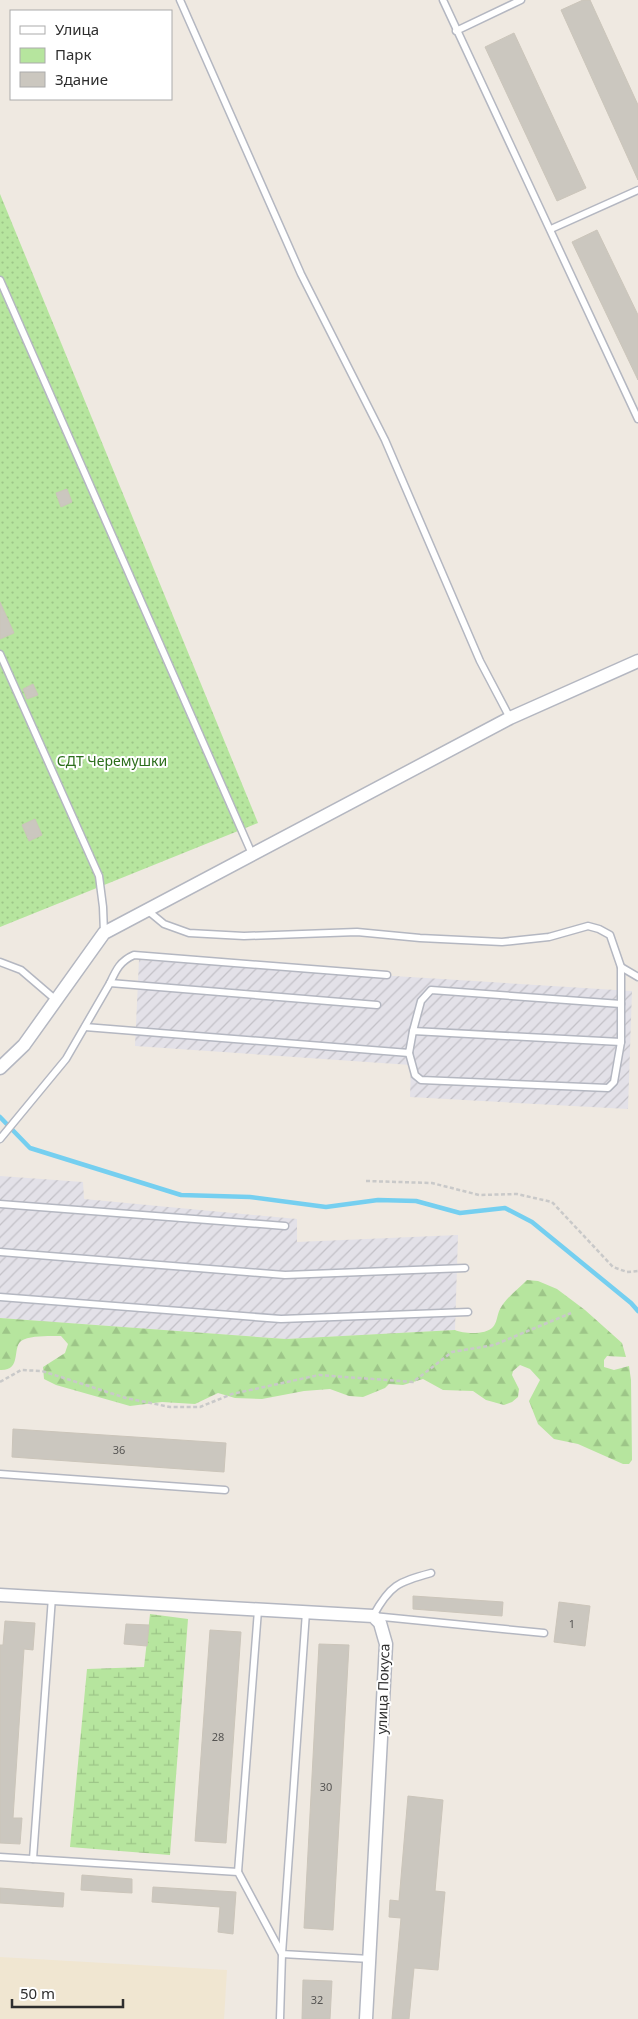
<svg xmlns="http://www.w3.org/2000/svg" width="638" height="2019" viewBox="0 0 638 2019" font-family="'Noto Sans',sans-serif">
<defs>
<pattern id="industrial-furrows" width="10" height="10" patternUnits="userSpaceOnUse" patternTransform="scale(1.25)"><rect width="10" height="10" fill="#e3e1e8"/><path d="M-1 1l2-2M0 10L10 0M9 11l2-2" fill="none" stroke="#c3c1c7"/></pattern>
<pattern id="green-dots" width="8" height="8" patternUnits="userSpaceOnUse" patternTransform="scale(1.25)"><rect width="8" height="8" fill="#b6e59e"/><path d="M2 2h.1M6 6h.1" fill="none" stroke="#9dc588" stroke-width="1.8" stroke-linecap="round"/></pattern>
<pattern id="forest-firs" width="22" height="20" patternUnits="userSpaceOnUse" patternTransform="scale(1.25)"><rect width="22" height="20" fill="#b6e59e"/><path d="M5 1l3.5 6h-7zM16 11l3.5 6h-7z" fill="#9dc588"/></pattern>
<pattern id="wetland-marsh" width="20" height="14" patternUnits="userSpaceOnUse" patternTransform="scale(1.25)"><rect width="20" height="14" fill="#b6e59e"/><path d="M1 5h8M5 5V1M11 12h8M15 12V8" fill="none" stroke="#9dc588"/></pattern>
</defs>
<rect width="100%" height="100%" fill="#efe9e1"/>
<g fill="url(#industrial-furrows)">
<polygon points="139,960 632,991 628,1109 410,1097 411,1065 135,1046"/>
<polygon points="0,1176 83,1182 84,1199 297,1219 297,1242 458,1235 455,1330 286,1339 0,1318"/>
</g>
<polygon fill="#f0e6d1" points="0,1957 227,1970 224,2019 0,2019"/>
<polygon fill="url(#green-dots)" points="0,194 258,823 0,927"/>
<path fill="url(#forest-firs)" d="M527 1280 538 1281 557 1289 585 1310 622 1343 626 1357 607 1356 604 1360V1367L614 1370 629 1366 631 1380 632 1460 629 1464H623L578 1444 554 1439 538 1424 529 1401 540 1380 530 1369 520 1365 513 1371 512 1375 519 1389 518 1397 512 1402 504 1405 486 1400 473 1391 443 1390 423 1379 403 1385 389 1384 385 1388 363 1397 349 1396 330 1389 304 1391 262 1399 235 1398 218 1393 195 1404 162 1402 130 1406 56 1385 44 1379 43 1367 65 1353 68 1344 61 1336C51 1336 30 1335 21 1341 12 1348 22 1371 0 1370V1318L286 1339 455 1330C464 1334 486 1335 493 1327 497 1323 497 1315 500 1309 506 1298 518 1289 527 1280Z"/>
<polygon fill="url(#wetland-marsh)" points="150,1614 188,1619 170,1855 70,1847 87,1669 144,1667"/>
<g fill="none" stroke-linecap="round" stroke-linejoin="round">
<polyline stroke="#75cff0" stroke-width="4.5" points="0,1117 30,1148 181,1195 250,1197 326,1207 378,1200 416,1201 460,1213 505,1208 532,1222 631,1303 638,1311"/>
</g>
<g fill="#cbc7bf" stroke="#cbc5ba">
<polygon points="583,0 590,0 638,105 638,180 561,10"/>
<polygon points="514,33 586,188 557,201 485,47"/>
<polygon points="597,230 638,315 638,380 572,242"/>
<polygon points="67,489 72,502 61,507 56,493"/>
<polygon points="0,602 14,633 0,639"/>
<polygon points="33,684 38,695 27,699 23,689"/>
<polygon points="35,819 42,835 29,841 22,825"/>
<polygon points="13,1429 226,1443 224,1472 12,1457"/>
<polygon points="413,1596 503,1602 502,1616 413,1609"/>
<polygon points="559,1602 590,1606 585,1646 554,1642"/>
<polygon points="5,1621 35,1623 33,1650 24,1649 13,1818 22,1818 20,1844 0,1843 0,1645 3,1645"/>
<polygon points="126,1624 149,1625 147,1646 124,1644"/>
<polygon points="210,1630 241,1632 226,1843 195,1841"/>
<polygon points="319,1644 349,1645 333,1930 304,1928"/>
<polygon points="408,1796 443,1800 435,1891 445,1892 438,1970 414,1968 409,2019 392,2019 401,1918 389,1917 390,1900 399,1901"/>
<polygon points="82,1875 132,1879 132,1893 81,1890"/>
<polygon points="153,1887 236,1892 233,1934 218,1932 220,1907 152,1902"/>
<polygon points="0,1888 64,1893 63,1907 0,1903"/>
<polygon points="303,1980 332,1981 330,2019 302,2019"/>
</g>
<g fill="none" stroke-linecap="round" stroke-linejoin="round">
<defs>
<g id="service">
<polyline points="180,0 301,274 385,440 480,661 510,718"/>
<polyline points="443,0 638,419"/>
<polyline points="456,31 521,0"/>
<polyline points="551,229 638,190"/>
<polyline points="0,280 252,854"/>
<polyline points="0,654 99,876 103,907 104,933"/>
<polyline points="147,910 164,924 189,933 244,936 357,932 420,938 502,942 549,937 588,926 599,929 610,935 621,967 621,1042 614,1082 608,1088 421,1080 415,1075 409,1053"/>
<polyline points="0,962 21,970 56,1000"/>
<polyline points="621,967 638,977"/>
<path d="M110 983C116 970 120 961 134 955L387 975"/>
<polyline points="85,1027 409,1053 413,1031 621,1042"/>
<polyline points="413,1031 421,1001 431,990 621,1004"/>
<polyline points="0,1139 66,1059 110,983 377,1005"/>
<polyline points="0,1204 285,1226"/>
<polyline points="0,1252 285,1275 465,1268"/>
<polyline points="0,1297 281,1319 468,1312"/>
<polyline points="0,1474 225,1490"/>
<path d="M431 1573C398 1582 390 1585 373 1616L544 1633"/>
<polyline points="306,1612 282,1954 370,1959"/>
<polyline points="0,1857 238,1872 282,1954 280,2019"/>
<polyline points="33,1859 52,1597"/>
<polyline points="238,1872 258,1610"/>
</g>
<g id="minor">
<polyline points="0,1068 24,1045 104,933 510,718 638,661"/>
<polyline points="0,1595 373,1616 380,1623 386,1644 366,2019"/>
</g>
</defs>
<use href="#service" stroke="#b4b7c1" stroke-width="9"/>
<use href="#minor" stroke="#b4b7c1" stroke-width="15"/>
<g stroke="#c9c9c9" stroke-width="2.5" stroke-dasharray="4 2.5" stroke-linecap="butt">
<polyline points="366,1181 432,1183 479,1195 517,1194 552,1202 613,1267 627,1272 638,1271"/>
<polyline points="0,1382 21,1370 42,1371 126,1398 170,1407 200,1407 232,1394 319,1375 413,1382 452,1352 494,1345 571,1313"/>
</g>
<use href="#service" stroke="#fff" stroke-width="6"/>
<use href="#minor" stroke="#fff" stroke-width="12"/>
</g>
<g text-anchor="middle" stroke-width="4" stroke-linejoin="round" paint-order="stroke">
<g font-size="11" fill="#555452">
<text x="119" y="1454">36</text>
<text x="572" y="1628">1</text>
<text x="218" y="1741">28</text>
<text x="326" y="1791">30</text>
<text x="317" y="2004">32</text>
</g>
<g font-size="14" fill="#2c6e1b" stroke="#fff">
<text x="112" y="766">СДТ Черемушки</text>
</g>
<g font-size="14" fill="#2e2e2e" stroke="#fff">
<text transform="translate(383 1689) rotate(-88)" y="5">улица Покуса</text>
</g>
</g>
<rect x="10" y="10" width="162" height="90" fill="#ffffff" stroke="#ababab"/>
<rect x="20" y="26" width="25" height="8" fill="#ffffff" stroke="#ababab"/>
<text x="55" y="35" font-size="15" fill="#2e2e2e">Улица</text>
<rect x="20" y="48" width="25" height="15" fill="#b6e59e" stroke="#ababab"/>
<text x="55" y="60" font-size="15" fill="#2e2e2e">Парк</text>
<rect x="20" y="72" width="25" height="15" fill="#cbc7bf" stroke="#ababab"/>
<text x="55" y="85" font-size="15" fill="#2e2e2e">Здание</text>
<path d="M12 1999v8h111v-8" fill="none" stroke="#2e2e2e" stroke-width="2.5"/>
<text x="20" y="1999" font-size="15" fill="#2e2e2e" stroke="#ffffff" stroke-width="4" paint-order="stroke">50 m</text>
</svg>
